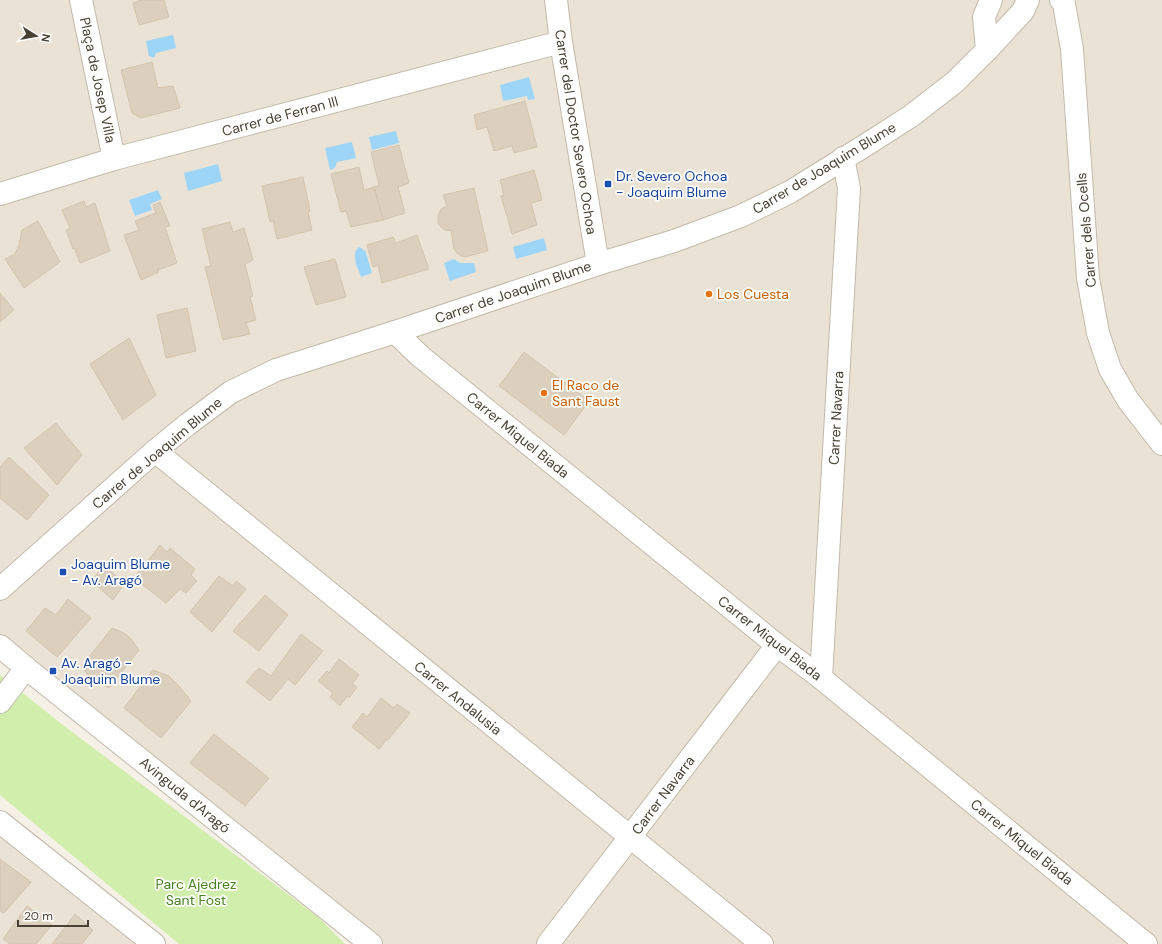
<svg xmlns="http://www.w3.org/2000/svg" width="1162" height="944" viewBox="0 0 1162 944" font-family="'DM Sans',sans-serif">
<rect width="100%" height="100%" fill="#f5f1e7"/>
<g fill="#eae3d5">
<polygon points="0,0 1162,0 1162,944 378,944 0,657"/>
<polygon points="0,815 159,944 0,944"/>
</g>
<polygon fill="#d2eeac" points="0,675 63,725 318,917 345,944 179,944 0,795"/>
<g fill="#9dd5f9">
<polygon points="173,35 176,48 156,53 154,58 149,56 146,41"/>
<polygon points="529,77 535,99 528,100 527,96 503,101 500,85"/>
<polygon points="396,131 399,143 372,150 369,137"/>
<polygon points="352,142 356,158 337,162 335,168 330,170 325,148"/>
<polygon points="218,164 222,181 188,191 184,173"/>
<polygon points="158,190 162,199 150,204 152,210 135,216 129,200"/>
<polygon points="544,238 547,250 516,259 513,247"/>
<path d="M359 247 363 249V251L365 250 372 273 361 277C358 268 350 254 359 247Z"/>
<polygon points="454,259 460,263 474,263 476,272 450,281 444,263"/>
</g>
<g fill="#dbcfbe" stroke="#d4c4ae">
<polygon points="141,0 164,0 169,17 139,25 133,3"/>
<polygon points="152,62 158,88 173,86 180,108 141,118 132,113 121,70"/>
<polygon points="525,101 537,147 514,153 512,146 494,151 487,127 477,130 474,115"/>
<polygon points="399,145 409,183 398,187 405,213 383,220 374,187 379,185 371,152"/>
<polygon points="359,167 364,190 374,187 383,220 351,227 346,211 341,212 331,174"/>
<polygon points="534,170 542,200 531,203 537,225 512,234 501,196 504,195 500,180"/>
<polygon points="303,177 310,211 308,212 312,230 277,239 273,221 270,222 262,186"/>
<polygon points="474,188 488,251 465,257 461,256 457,253 454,249 451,231 445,230 441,227 438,223 438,216 441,209 447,206 443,195"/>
<polygon points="84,201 86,207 95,203 110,251 80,263 74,248 73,249 66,230 70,228 62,210"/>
<polygon points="160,202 170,226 165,227 177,263 158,270 159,272 141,280 124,235 139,230 135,221 156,213 153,205"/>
<polygon points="38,221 60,262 24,288 5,259 15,254 19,245 22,230"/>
<polygon points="230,222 233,232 244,228 253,260 245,264 253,296 250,297 256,320 246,323 250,334 223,340 205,267 211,266 202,229"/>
<polygon points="417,235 429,269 382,283 378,265 373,267 367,245 393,237 396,243"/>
<polygon points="335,259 346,297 316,305 304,267"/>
<polygon points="0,293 14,310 0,322"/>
<polygon points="187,308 196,351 166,358 157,315"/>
<polygon points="129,338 156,395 123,420 90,364"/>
<polygon points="524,352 589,401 564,435 499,386"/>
<polygon points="56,423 82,455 57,485 24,448"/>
<polygon points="9,457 49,495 27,520 0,498 0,467"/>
<polygon points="160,545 167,552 170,548 195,569 191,575 197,581 186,593 180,589 166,603 134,578"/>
<polygon points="104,566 125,583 113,600 91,581"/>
<polygon points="219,576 233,586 236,581 246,589 212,632 190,612"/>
<polygon points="265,595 288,615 259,651 233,631"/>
<polygon points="68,599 91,618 57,657 26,631 45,608 56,615"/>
<polygon points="112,628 124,633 131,639 139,650 109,688 99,683 88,675 82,666"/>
<polygon points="301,634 323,651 295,685 288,679 270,701 246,682 259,668 271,676"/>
<polygon points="339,659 359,675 352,684 357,687 349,698 347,696 340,706 330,697 333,693 318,681 327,671 329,673"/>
<polygon points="153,670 169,676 178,685 191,701 161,738 124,708"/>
<polygon points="381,698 394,708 397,704 410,713 388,740 387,739 379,749 352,727 363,713 367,717"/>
<polygon points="214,734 269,778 245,806 190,763"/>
<polygon points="0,859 31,882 4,913 0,911"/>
<polygon points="27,906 52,925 36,944 10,944 3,939"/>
<polygon points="75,914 93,930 82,944 52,944"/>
</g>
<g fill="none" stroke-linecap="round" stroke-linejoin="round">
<defs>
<g id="street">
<polyline points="81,0 114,159"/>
<polyline points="556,0 561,42 598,264"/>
<polyline points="1061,0 1064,4 1072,49 1088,278 1098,333 1110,369 1128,400 1162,444"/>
<polyline points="987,50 984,17 991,0"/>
<polyline points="0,194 114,159 561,42"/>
<polyline points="395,332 420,356 777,645 821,678 1146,944"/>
<polyline points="155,451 762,944"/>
<polyline points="0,589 155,451 188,424 231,392 276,370 395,332 598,264 674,241 741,216 790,192 869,143 911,116 955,82 987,50 1023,11 1028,0"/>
<polyline points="0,646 26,668 371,944"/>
<polyline points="821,678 849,188 843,158"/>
<polyline points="0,702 26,668"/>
<polyline points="0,822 154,944"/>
<polyline points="548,944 777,645"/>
</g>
</defs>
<use href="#street" stroke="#c2b9a9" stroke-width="24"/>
<use href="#street" stroke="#fff" stroke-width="22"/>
</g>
<g fill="#1a4fb4" stroke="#fff" stroke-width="1.5">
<rect x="604" y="180" width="8" height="8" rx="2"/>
<rect x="59" y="568" width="8" height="8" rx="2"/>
<rect x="49" y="667" width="8" height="8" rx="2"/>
</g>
<g fill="#e8710a" stroke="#fff" stroke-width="1.5">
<circle cx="709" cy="294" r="4"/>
<circle cx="544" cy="393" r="4"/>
</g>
<g text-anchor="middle" stroke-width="3.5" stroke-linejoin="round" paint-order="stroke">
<g font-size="14" fill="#4a4135" stroke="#fff">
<text transform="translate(98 80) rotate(78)" y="5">Plaça de Josep Villa</text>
<text transform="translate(280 116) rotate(-15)" y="5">Carrer de Ferran III</text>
<text transform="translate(576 132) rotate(81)" y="5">Carrer del Doctor Severo Ochoa</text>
<text transform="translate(824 168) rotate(-31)" y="5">Carrer de Joaquim Blume</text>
<text transform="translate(1086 230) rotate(-95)" y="5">Carrer dels Ocells</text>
<text transform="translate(513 292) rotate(-19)" y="5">Carrer de Joaquim Blume</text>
<text transform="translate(836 418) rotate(-87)" y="5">Carrer Navarra</text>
<text transform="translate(518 435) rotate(39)" y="5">Carrer Miquel Biada</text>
<text transform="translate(157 453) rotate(-40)" y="5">Carrer de Joaquim Blume</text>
<text transform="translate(770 638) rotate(38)" y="5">Carrer Miquel Biada</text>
<text transform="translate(458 698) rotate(39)" y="5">Carrer Andalusia</text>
<text transform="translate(185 795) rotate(39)" y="5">Avinguda d'Aragó</text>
<text transform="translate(663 795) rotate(-53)" y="5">Carrer Navarra</text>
<text transform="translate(1022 842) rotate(39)" y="5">Carrer Miquel Biada</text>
</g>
<g font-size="14" fill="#164399" stroke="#fff" text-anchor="start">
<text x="616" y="181">Dr. Severo Ochoa<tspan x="616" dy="16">- Joaquim Blume</tspan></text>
<text x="71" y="569">Joaquim Blume<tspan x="71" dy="16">- Av. Aragó</tspan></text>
<text x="61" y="668">Av. Aragó -<tspan x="61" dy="16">Joaquim Blume</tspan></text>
</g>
<g font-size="14" fill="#c56008" stroke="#fff" text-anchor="start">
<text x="717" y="299">Los Cuesta</text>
<text x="552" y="390">El Raco de<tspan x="552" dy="16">Sant Faust</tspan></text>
</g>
<g font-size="14" fill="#488321" stroke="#fff">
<text x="196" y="889">Parc Ajedrez<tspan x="196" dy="16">Sant Fost</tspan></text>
</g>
</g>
<g transform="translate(36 36) rotate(101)" stroke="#ffffff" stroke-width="3" paint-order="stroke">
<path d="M0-3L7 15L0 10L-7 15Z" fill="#4a4135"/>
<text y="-6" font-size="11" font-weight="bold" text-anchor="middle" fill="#4a4135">N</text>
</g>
<path d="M18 920v6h70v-6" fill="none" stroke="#4a4135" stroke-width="2"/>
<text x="24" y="920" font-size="12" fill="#4a4135" stroke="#ffffff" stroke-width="3" paint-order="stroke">20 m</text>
</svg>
